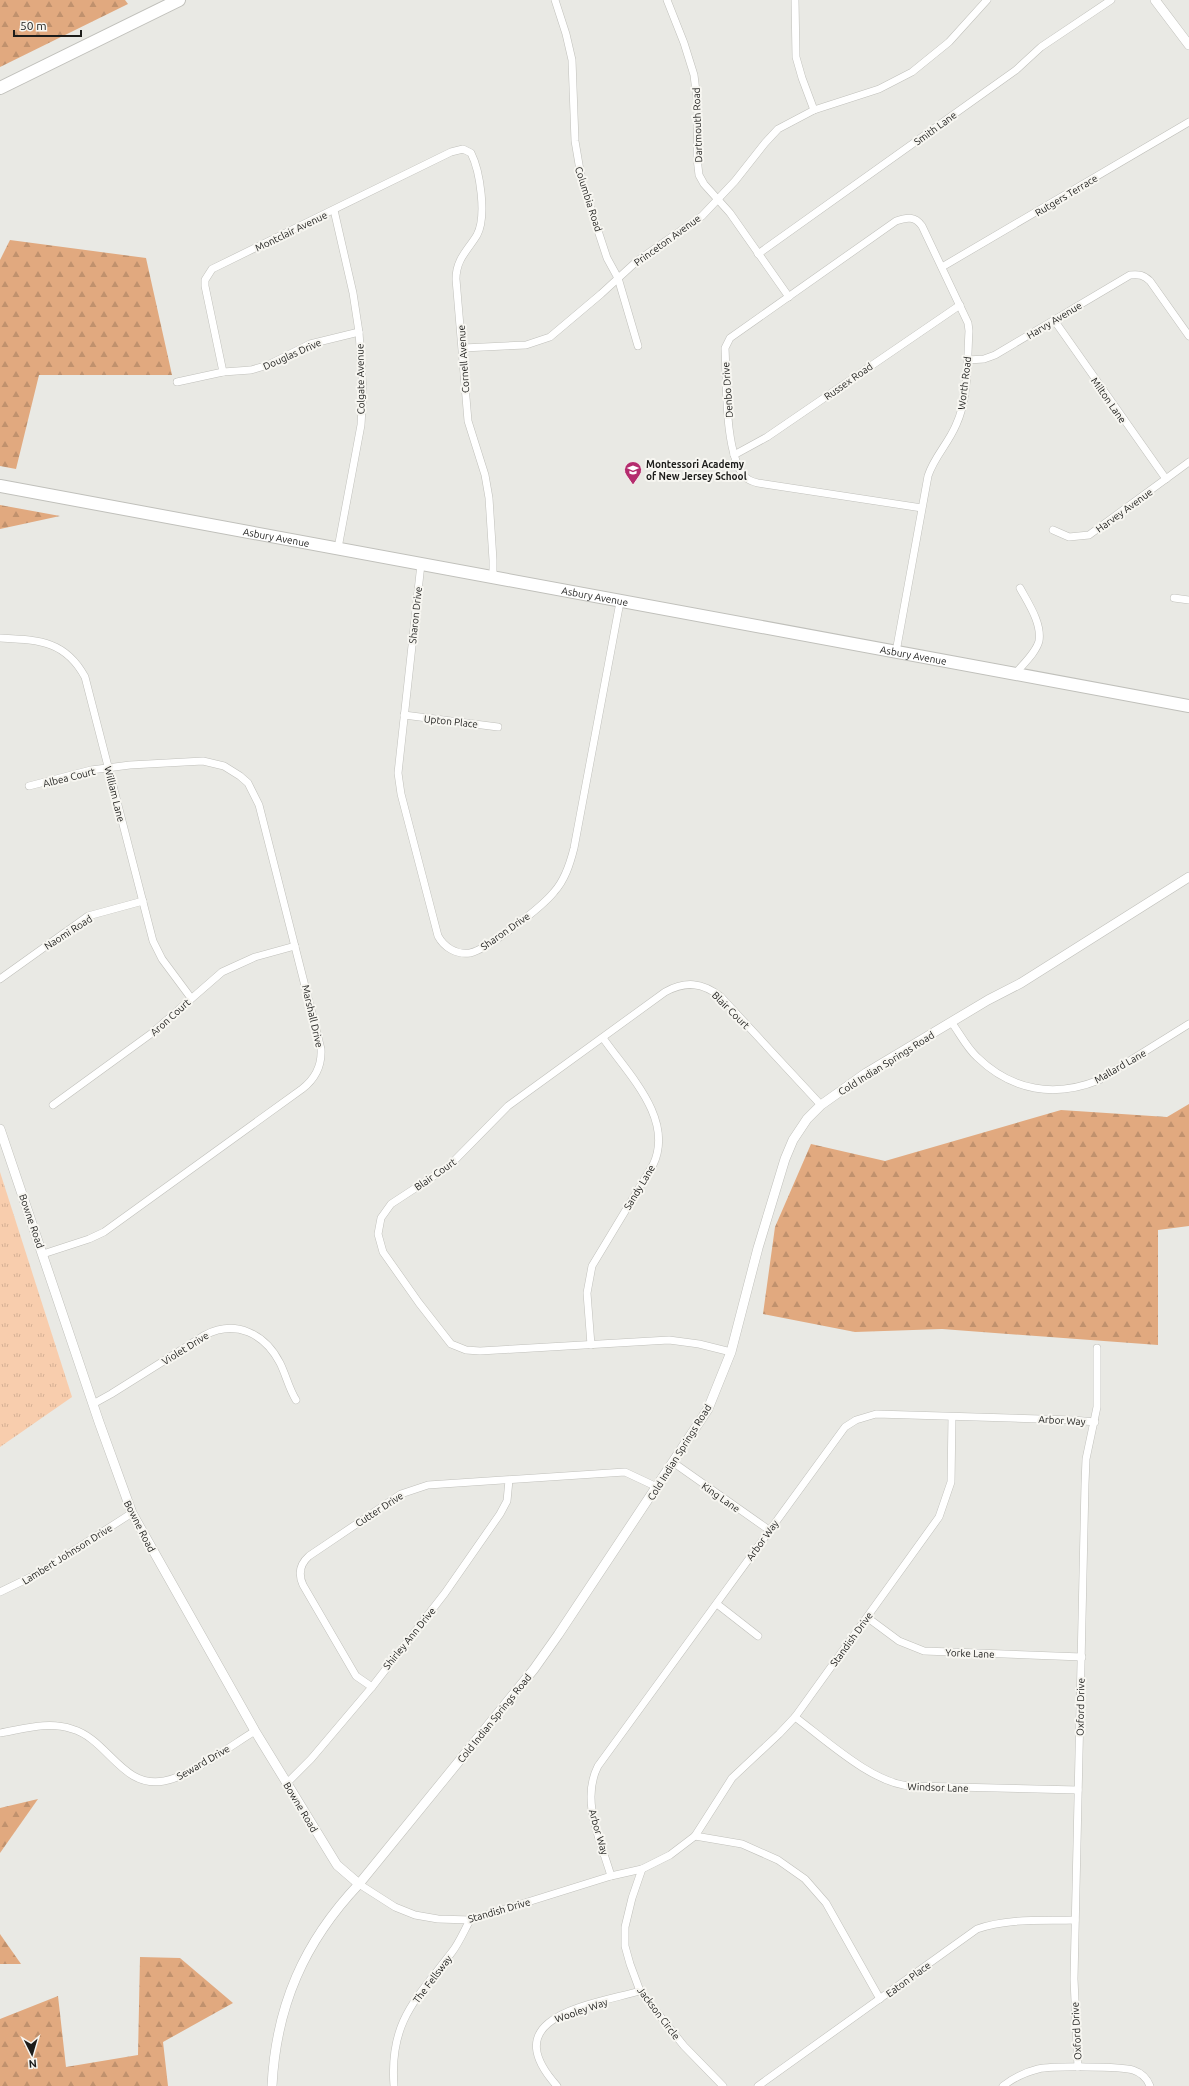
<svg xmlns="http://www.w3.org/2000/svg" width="1189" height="2086" viewBox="0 0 1189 2086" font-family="Ubuntu,sans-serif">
<defs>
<pattern id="grass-tufts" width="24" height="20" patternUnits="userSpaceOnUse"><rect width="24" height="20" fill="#f8cdad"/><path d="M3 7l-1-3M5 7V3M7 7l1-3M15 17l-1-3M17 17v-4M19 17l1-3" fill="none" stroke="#d4af94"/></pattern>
<pattern id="forest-firs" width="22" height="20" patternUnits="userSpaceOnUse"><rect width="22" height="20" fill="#e1a97f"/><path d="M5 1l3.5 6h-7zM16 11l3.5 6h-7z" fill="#c0916d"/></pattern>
</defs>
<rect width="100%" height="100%" fill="#e9e9e4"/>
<polygon fill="url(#grass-tufts)" points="0,1172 72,1397 0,1447"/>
<g fill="url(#forest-firs)">
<polygon points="0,0 125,0 128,4 0,67"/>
<polygon points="10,240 146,258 172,375 39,375 16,469 0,466 0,260"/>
<polygon points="0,505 60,516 0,529"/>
<polygon points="1189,1104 1189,1226 1158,1230 1158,1345 942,1329 855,1332 763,1314 775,1227 811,1144 885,1161 1061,1110 1167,1117"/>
<polygon points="38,1799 0,1853 0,1808"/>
<polygon points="0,1934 21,1964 0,1964"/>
<polygon points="140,1957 180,1958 233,2003 163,2042 168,2086 0,2086 0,2019 58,1996 66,2067 138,2055"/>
</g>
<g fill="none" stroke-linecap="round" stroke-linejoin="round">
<defs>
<g id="minor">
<polyline points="555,0 566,34 572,60 575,141 582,182 607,258 618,278 638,346"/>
<polyline points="667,0 684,43 694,75 698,108 697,158 699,175 704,184 730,213 789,297"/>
<polyline points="795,0 796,57 802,78 814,110"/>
<polyline points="334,210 353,293 359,332 363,391 361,425 338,548"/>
<polyline points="758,254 1016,70 1041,47 1111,0"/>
<polyline points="942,267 1189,122"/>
<polyline points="1054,320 1166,479"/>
<polyline points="463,348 526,345 550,337 601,294 637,261 702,216 735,181 765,143 778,129 814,110 879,89 912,72 949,42 987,0"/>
<path d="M968 360 984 359 995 355 1130 275C1139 274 1144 275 1150 281L1189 336"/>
<path d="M223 372 205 286V280L212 269 451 152 463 149 471 153C480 171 487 216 477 235 468 250 456 259 456 279L468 421 485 475 489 498 493 560V578"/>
<polyline points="177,382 223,372 251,370 268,365 310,344 359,332"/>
<polyline points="734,455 767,437 960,305"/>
<polyline points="1053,530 1069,537 1089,535 1189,462"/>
<path d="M421 564 398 773 401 794 438 936C444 947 456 955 470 953 488 949 542 907 554 892 565 880 570 864 574 848L620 602"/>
<polyline points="1174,598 1189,600"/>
<path d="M0 638C38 640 65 640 85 677L153 941 162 959 191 998"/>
<path d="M896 652 928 476C934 457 948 444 956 425 969 397 967 362 969 331L968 323 922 226C915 216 907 217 896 221L730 338 725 348C727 381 724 451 744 476 748 480 753 482 758 483L922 508"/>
<path d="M1015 674C1022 665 1036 653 1039 641 1042 623 1028 603 1020 588"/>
<polyline points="404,715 498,727"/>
<path d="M29 786 91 770 130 765 203 761 224 766 240 776 248 783 259 805 321 1049C322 1066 315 1079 302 1089L104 1232 89 1239 43 1254"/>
<polyline points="0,979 88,916 143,901"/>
<path d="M952 1023C960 1034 967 1048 977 1057 1012 1091 1055 1098 1099 1080L1189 1024"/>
<polyline points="53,1105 152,1033 222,972 255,957 295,946"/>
<path d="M591 1345 587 1293 592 1266 653 1165C675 1119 628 1074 603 1038"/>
<path d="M731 1352 699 1344 669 1340 480 1351 466 1350 451 1344 419 1303 383 1252 378 1234 381 1218 391 1204 449 1166 508 1106 665 992C685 981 702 982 721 997L821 1105"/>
<path d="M93 1404 111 1394 205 1335C236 1319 265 1334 280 1363 286 1375 289 1389 296 1400"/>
<polyline points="674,1463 769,1530"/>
<polyline points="0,1592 37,1574 132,1513"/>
<polyline points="717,1604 758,1636"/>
<polyline points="868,1618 899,1641 924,1651 1082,1657"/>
<path d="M372 1687 356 1676 303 1585C298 1574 300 1564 309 1556L401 1494 428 1485 625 1472 657 1487"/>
<path d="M795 1717C826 1740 874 1785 912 1786L1078 1790"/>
<path d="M0 1733C24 1729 48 1721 72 1729 108 1739 122 1789 164 1781 189 1777 232 1745 255 1731"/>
<polyline points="287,1783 311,1759 372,1687 445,1593 500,1514 507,1501 509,1480"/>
<polyline points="695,1836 732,1778 779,1734 795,1717 939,1517 951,1482 952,1417"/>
<path d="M611 1876C601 1841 580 1801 598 1766L845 1427 856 1420 876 1414 1073 1420 1095 1422"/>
<polyline points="359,1884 395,1907 415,1915 438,1919 470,1920 611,1876 642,1869"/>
<polyline points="1078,2067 1074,1979 1085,1484 1086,1459 1097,1407 1097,1348"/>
<path d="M394 2086C389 2022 416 1999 452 1952 459 1943 464 1931 470 1920"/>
<path d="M557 2086C494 2016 591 2005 640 1991"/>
<polyline points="723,2086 684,2046 640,1991 630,1964 625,1946 625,1927 632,1898 642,1869 670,1855 695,1836 742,1844 778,1860 805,1879 826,1903 880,1999"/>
<path d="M758 2086 977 1929C1008 1918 1042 1921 1075 1920"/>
<path d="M1003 2086C1013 2078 1026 2072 1038 2069 1051 2066 1121 2066 1133 2070 1142 2073 1147 2078 1150 2086"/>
</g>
<g id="tertiary">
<polyline points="1155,0 1189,45"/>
<polyline points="0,1129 99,1422 132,1513 255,1731 337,1865 359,1884"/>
<path d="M272 2086C276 2006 304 1942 359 1884L534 1669 558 1635 700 1421 708 1409 731 1352 758 1248 785 1159 793 1140 807 1119 821 1105 866 1073 988 1000 1021 983 1189 877"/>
</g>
<g id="primary">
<path id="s1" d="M0 486 1189 706"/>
</g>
<polyline id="trunk" points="0,88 179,0"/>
</defs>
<use href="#minor" stroke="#c0c0bb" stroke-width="8"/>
<use href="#tertiary" stroke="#c0c0bb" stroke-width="10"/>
<use href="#primary" stroke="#c0c0bb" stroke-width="14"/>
<use href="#trunk" stroke="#c0c0bb" stroke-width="14"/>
<use href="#minor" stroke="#fff" stroke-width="7"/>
<use href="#tertiary" stroke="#fff" stroke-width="9"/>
<use href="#primary" stroke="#fff" stroke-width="12"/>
<use href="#trunk" stroke="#fff" stroke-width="12"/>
</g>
<defs>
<symbol id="school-pin" viewBox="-11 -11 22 30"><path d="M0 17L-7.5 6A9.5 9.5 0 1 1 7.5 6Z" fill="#b42c6e" stroke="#f7f6f1"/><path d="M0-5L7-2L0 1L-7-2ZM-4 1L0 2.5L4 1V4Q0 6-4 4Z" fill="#fff"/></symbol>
</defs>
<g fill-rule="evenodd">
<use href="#school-pin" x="623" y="460" width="20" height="27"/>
</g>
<g text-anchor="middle" stroke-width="4" stroke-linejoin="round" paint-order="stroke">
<g font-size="10" fill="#1c1c1a" stroke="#f7f6f1">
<text transform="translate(697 125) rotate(-92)" y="4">Dartmouth Road</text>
<text transform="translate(935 128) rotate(-36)" y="4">Smith Lane</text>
<text transform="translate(1066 195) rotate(-31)" y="4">Rutgers Terrace</text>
<text transform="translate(589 199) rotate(72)" y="4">Columbia Road</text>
<text transform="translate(291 231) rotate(-26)" y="4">Montclair Avenue</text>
<text transform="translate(667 240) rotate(-36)" y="4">Princeton Avenue</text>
<text transform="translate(1054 320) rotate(-31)" y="4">Harvy Avenue</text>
<text transform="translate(292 354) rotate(-24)" y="4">Douglas Drive</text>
<text transform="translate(463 359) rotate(-94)" y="4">Cornell Avenue</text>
<text transform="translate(360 379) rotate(-91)" y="4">Colgate Avenue</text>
<text transform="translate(848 381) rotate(-35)" y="4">Russex Road</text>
<text transform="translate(964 383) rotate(-83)" y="4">Worth Road</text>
<text transform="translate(727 390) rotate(-94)" y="4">Denbo Drive</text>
<text transform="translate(1109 400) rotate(55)" y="4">Milton Lane</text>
<text transform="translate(1124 510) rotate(-36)" y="4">Harvey Avenue</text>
<text dy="4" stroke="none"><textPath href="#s1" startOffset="281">Asbury Avenue</textPath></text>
<text dy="4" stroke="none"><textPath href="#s1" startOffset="605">Asbury Avenue</textPath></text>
<text transform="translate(415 615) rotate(-84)" y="4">Sharon Drive</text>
<text dy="4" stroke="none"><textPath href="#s1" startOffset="929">Asbury Avenue</textPath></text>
<text transform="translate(451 721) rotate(6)" y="4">Upton Place</text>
<text transform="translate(69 777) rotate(-14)" y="4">Albea Court</text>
<text transform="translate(115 794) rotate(76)" y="4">William Lane</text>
<text transform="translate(505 931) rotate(-35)" y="4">Sharon Drive</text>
<text transform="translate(68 932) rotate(-33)" y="4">Naomi Road</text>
<text transform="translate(731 1010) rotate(45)" y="4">Blair Court</text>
<text transform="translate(313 1016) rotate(77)" y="4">Marshall Drive</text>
<text transform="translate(170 1017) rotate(-42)" y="4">Aron Court</text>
<text transform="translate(886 1063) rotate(-32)" y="4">Cold Indian Springs Road</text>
<text transform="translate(1120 1066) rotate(-30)" y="4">Mallard Lane</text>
<text transform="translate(435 1174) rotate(-35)" y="4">Blair Court</text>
<text transform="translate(639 1187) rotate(-59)" y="4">Sandy Lane</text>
<text transform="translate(32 1221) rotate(71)" y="4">Bowne Road</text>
<text transform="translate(185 1348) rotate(-32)" y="4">Violet Drive</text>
<text transform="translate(1062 1420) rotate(3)" y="4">Arbor Way</text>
<text transform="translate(679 1452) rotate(-58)" y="4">Cold Indian Springs Road</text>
<text transform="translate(721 1497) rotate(35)" y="4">King Lane</text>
<text transform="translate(379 1509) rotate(-33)" y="4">Cutter Drive</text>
<text transform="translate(140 1526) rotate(63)" y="4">Bowne Road</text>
<text transform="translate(762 1540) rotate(-54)" y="4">Arbor Way</text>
<text transform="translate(67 1554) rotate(-32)" y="4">Lambert Johnson Drive</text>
<text transform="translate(409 1638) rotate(-51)" y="4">Shirley Ann Drive</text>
<text transform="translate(851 1639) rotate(-54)" y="4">Standish Drive</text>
<text transform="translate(970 1653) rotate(2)" y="4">Yorke Lane</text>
<text transform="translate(1080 1707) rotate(-89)" y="4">Oxford Drive</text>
<text transform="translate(494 1718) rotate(-51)" y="4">Cold Indian Springs Road</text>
<text transform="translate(203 1762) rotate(-30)" y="4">Seward Drive</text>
<text transform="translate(938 1787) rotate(2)" y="4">Windsor Lane</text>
<text transform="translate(301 1807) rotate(59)" y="4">Bowne Road</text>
<text transform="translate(599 1832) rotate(74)" y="4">Arbor Way</text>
<text transform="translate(499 1910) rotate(-16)" y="4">Standish Drive</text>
<text transform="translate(432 1979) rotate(-53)" y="4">The Fellsway</text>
<text transform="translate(908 1979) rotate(-36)" y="4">Eaton Place</text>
<text transform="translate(581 2010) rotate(-19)" y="4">Wooley Way</text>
<text transform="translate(659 2013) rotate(53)" y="4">Jackson Circle</text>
<text transform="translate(1076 2031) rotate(-93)" y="4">Oxford Drive</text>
</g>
<g font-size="10" font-weight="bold" fill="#1c1c1a" stroke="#f7f6f1" text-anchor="start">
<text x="646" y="468">Montessori Academy<tspan x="646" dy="12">of New Jersey School</tspan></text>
</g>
</g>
<g transform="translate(32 2054) rotate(175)" stroke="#f7f6f1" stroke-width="3" paint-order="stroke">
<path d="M0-3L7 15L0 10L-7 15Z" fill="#1c1c1a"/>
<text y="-6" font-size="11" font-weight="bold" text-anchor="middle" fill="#1c1c1a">N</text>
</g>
<path d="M14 30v6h67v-6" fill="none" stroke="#1c1c1a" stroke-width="2"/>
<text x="20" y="30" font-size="12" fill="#1c1c1a" stroke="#f7f6f1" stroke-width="3" paint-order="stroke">50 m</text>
</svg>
